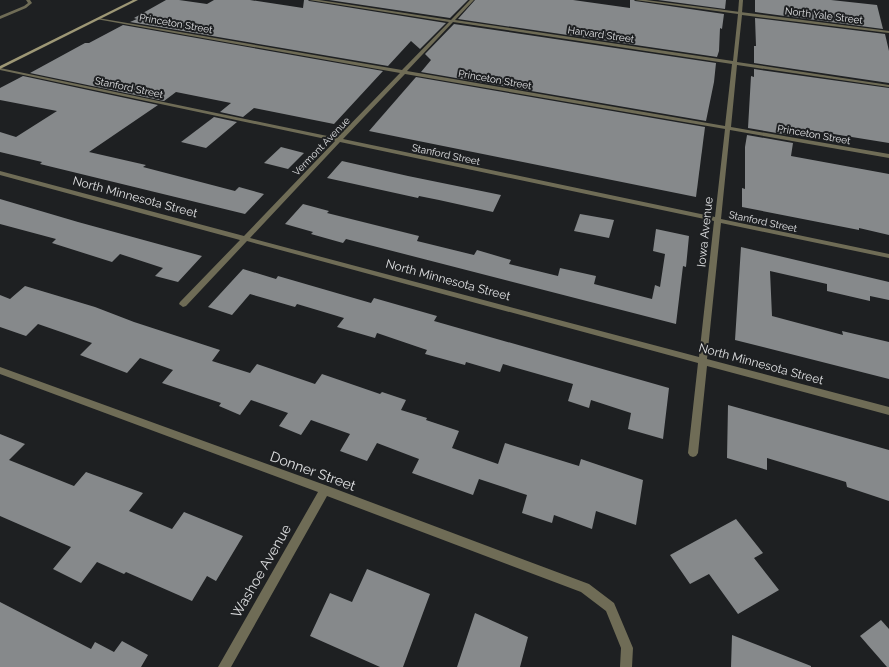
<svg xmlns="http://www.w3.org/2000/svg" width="889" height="667" viewBox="0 0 889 667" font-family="Raleway,sans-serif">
<rect width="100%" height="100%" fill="#1e2022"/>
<g fill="#86898b">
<polygon points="166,0 179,0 207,4 214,0 250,0 303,8 304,0 308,0 309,1 446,23 420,49 411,41 388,66 130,22 137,19 134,18"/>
<polygon points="329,0 468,0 450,18"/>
<polygon points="475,0 573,0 630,8 630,0 634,0 635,1 724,14 722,29 720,28 719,51 717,57 458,19"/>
<polygon points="658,0 726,0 725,9"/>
<polygon points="755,0 831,0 877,5 883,29 755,12"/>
<polygon points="755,18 885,34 889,51 889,83 754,63 754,46 756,46"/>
<polygon points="454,24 716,63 714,82 706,121 421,72 431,60 425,54"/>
<polygon points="123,25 383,71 334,124 254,108 243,117 220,112 231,103 176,92 164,101 30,73 85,43 89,43"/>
<polygon points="754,69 889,88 889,143 796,128 794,136 748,128 751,76 754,77"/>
<polygon points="23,76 158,105 89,152 146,165 143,167 235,191 239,187 264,194 245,214 40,164 42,162 0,152 0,132 16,137 57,111 0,100 0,88"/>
<polygon points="416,77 705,127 696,197 369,131"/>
<polygon points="214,117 237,122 206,148 181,142"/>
<polygon points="747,135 793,143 791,156 889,174 889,235 859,228 859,230 742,207 742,188 745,189 745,147"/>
<polygon points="281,147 304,153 288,169 264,163"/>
<polygon points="342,161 408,176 501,195 493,212 439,200 419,196 418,198 327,178"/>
<polygon points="0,199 78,222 202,256 178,282 155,276 163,268 120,254 112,262 52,243 56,239 0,224"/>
<polygon points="303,204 329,211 327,213 419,236 417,241 474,255 477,250 511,260 509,264 558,276 560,268 596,276 594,284 652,299 655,285 660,287 665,254 653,251 656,229 689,236 686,267 683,266 676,324 346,239 343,243 311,234 313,232 285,224"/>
<polygon points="580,214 614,220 609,238 574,231"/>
<polygon points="741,247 889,282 889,300 870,296 870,301 827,291 827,284 770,271 772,316 843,335 842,331 889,342 889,379 735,340"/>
<polygon points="243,269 276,279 278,276 371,303 374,298 437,316 434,321 669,388 663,439 628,429 631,413 591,400 589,408 568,401 573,384 503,364 500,372 466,362 465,365 425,354 427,350 377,333 375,338 337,327 344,318 297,304 295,307 250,294 232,315 208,307"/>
<polygon points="25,286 95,307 134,322 220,350 212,361 250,373 257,364 315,384 322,374 380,394 382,392 406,400 401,410 427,418 426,420 459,431 452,448 498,464 505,443 579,466 581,459 643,480 636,525 596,511 592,529 554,515 552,523 522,513 527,495 479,479 473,495 412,473 419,459 377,443 367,461 340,451 350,434 311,420 301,435 279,426 288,413 251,400 240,415 219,406 221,403 162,383 173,370 140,358 127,373 80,355 92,343 64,333 38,324 26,336 0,327 0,295 10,299"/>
<polygon points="728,405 889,450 889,501 847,487 846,482 767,458 767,470 727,458"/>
<polygon points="0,434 25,444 9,460 74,486 86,472 143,493 129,511 172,529 184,512 243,536 216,581 207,576 192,601 126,572 124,574 97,562 81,583 53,569 71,547 0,516"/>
<polygon points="736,519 763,553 754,558 779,590 738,614 709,574 690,584 670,555"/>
<polygon points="367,569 430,594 403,667 380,667 310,636 330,593 352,602"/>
<polygon points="0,602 91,649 95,642 114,652 122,641 148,655 141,667 0,667"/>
<polygon points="475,613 528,637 520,667 457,667"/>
<polygon points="881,620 889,629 889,667 887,667 860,636"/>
<polygon points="732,635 811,666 811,667 731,667"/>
</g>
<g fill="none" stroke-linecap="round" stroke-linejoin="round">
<polygon fill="#6f6c56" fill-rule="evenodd" points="739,0 743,0 742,13 740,14 738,13"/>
<g fill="#6f6c56" fill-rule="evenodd">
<polygon points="26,0 30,0 32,3 26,8 0,19 0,16 24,6 28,3"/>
<path d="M309 0H319L451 20 470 0H474L455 20 733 61 738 14 635 0H646L889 31V33L742 15 737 62 889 85V87L737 65 731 127 889 154V158L730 130 721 219 889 254V258L721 223 707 359 889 407V415L707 366 698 453 696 456 693 457 690 456 688 453 698 363 247 241 186 306 183 307 179 304 180 302 240 240 0 175V171L244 236 335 141 0 70V68L337 138 400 73 96 19 98 18 402 70 449 22ZM453 22 732 64 725 126 407 71ZM405 74 725 129 715 217 343 139ZM340 142 714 221 699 357 250 238Z"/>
<polygon points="0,367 325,485 589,584 614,603 633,648 632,667 620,667 621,648 606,611 581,592 327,496 231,667 218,667 318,492 0,374"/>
</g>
<polygon fill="#9d9775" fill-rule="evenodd" points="133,0 138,0 0,69 0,66"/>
</g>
<g text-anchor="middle" stroke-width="4" stroke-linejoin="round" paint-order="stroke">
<g font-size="10" fill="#dfe0e2" stroke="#1e2022">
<text transform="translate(824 15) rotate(7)" y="4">North Yale Street</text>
<text transform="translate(176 23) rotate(10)" y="4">Princeton Street</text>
<text transform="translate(601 34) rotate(8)" y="4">Harvard Street</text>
<text transform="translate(495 79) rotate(10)" y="4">Princeton Street</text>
<text transform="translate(129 87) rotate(12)" y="4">Stanford Street</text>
<text transform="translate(814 134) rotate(10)" y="4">Princeton Street</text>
<text transform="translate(321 146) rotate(-46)" y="4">Vermont Avenue</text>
<text transform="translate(446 154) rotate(12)" y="4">Stanford Street</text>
<text transform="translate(763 221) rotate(12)" y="4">Stanford Street</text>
</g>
<g font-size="12" fill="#dfe0e2" stroke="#1e2022">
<text transform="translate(135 197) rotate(15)" y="4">North Minnesota Street</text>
<text transform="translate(705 232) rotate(-84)" y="4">Iowa Avenue</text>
<text transform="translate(448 280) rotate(15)" y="4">North Minnesota Street</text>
<text transform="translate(761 364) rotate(15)" y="4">North Minnesota Street</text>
</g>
<g font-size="14" fill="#dfe0e2" stroke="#1e2022">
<text transform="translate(313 471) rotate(20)" y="5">Donner Street</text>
<text transform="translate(261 571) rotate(-60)" y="5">Washoe Avenue</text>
</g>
</g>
</svg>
